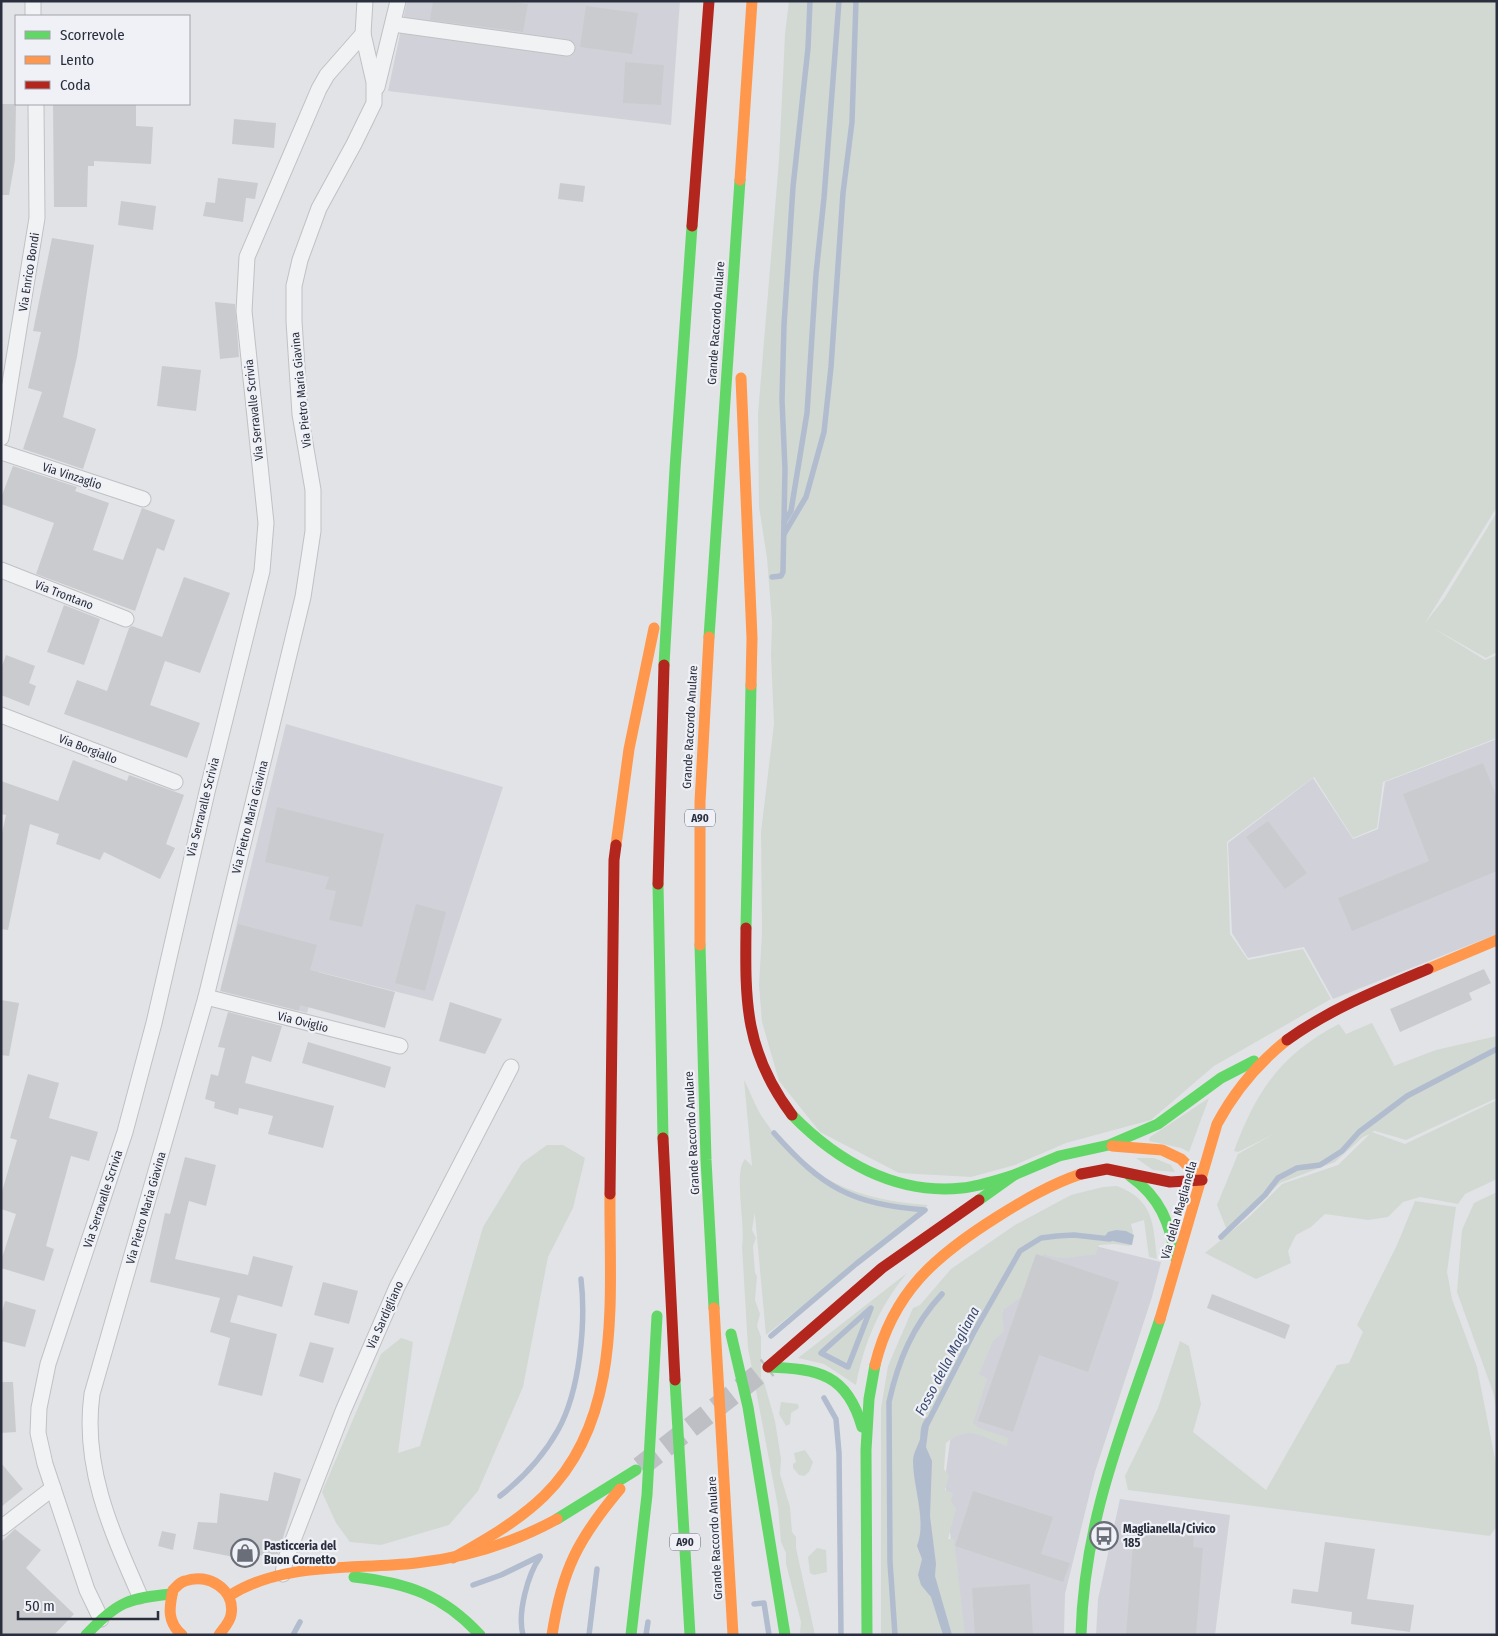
<svg xmlns="http://www.w3.org/2000/svg" width="1498" height="1636" viewBox="0 0 1498 1636" font-family="'Fira Sans Condensed',sans-serif">
	<style>
		.built { fill: #d1d2d9 }
		.green { fill: #d2d9d2 }
		.water { fill: #b2bccf }
		.lines { fill: none; stroke-linecap: round; stroke-linejoin: round }
		.stream { stroke: #b2bccf; stroke-width: 5.5 }
		.building { fill: #cacbce }
		.secondary-tunnel { stroke: #bdbfc4; stroke-width: 21; stroke-dasharray: 21 11; stroke-linecap: butt }
		.street-casing { stroke: #c0c1c4; stroke-width: 17 }
		.street { stroke: #f1f2f4; stroke-width: 15 }
		.fast { stroke: #63d668; stroke-width: 11 }
		.slow { stroke: #ff974d; stroke-width: 11 }
		.jam { stroke: #b3261e; stroke-width: 11 }
		.labels { text-anchor: middle; stroke-width: 4.5; stroke-linejoin: round; paint-order: stroke }
		.shield { fill: #f0f1f6; stroke: #656975; stroke-width: 1 }
		.shield-label { font-size: 11px; font-weight: bold; fill: #2a2f3e }
		.street-label { font-size: 12px; fill: #2a2f3e; stroke: #f0f1f6 }
		.poi-label { font-size: 12px; font-weight: bold; fill: #2a2f3e; stroke: #f0f1f6; text-anchor: start }
		.water-label { font-size: 14px; font-style: italic; fill: #38496e; stroke: #f0f1f6 }
	</style>
	<rect width="100%" height="100%" fill="#e2e3e6"/>
	<g class="built">
		<path d="M407 1H680L671 125 388 91Z"/>
		<path d="M286 724 503 787 433 1001 319 972 307 1013 221 988Z"/>
		<path d="M1497 739V934L1333 999 1304 947 1248 958 1232 933 1228 843 1313 778 1353 839 1378 829 1385 782Z"/>
		<path d="M1087 1244 1161 1262 1152 1297 1095 1472 1065 1594 1064 1635H960L945 1479 951 1434 1024 1260 1041 1247Z"/>
		<path d="M1120 1499 1230 1515 1215 1635H1096L1098 1599Z"/>
	</g>
	<g class="green">
		<path d="M789 1H1497V507L1425 623 1444 599 1497 512V652L1486 658 1433 628 1485 660 1497 655V738L1383 782 1377 828 1353 838 1314 777 1227 842 1230 934 1248 960 1303 949 1331 999 1214 1066 1151 1120 1066 1143 1015 1165 971 1177 899 1173 820 1132 779 1081 762 1022 759 985 762 934 761 832 774 724 771 656 772 622 767 558 759 507 758 414 779 160 785 34Z"/>
		<path d="M1372 1023 1394 1065 1391 1067 1436 1050 1497 1036V1098L1406 1140 1375 1131 1372 1132 1405 1144 1497 1100V1179L1465 1194 1458 1204 1420 1197 1403 1202 1388 1217 1368 1220 1325 1214 1311 1227 1296 1235 1288 1251 1291 1263 1256 1279 1205 1253 1250 1216 1282 1184 1338 1165 1370 1134 1363 1137 1335 1162 1280 1183 1228 1233 1217 1205 1238 1154 1274 1134 1238 1152 1234 1151C1256 1091 1281 1054 1339 1024L1346 1034Z"/>
		<path d="M744 1080C751 1093 756 1109 765 1121 803 1179 861 1201 928 1205L766 1335 752 1183 755 1211 752 1230 756 1238 753 1246 755 1273 757 1276 755 1300 760 1314 757 1326 761 1337V1378L764 1382 775 1421 781 1459 780 1474 790 1507 792 1532 796 1537V1548L815 1635 800 1633 801 1622 786 1564V1553L781 1542 778 1507 748 1348 742 1246C746 1225 733 1173 745 1159L752 1166Z"/>
		<path d="M1209 1098 1189 1152 1181 1148 1149 1141 1150 1137Z"/>
		<path d="M547 1145H563L585 1158 573 1208 548 1257 523 1387 478 1491 449 1525 381 1545 350 1542 336 1523 322 1492 381 1354 401 1338 413 1342 398 1453 420 1446 483 1227 522 1163Z"/>
		<path d="M1136 1158H1154L1171 1165 1175 1172 1153 1170Z"/>
		<path d="M1117 1186C1154 1200 1153 1223 1157 1259L1149 1257 1144 1220 1131 1224 1133 1232 1130 1246 1114 1244 1099 1245 1095 1255C1076 1255 1062 1262 1044 1254L1040 1258 1029 1291 1002 1311 1004 1331 993 1341 979 1374 987 1379 973 1423 979 1428 1008 1438 1007 1446C981 1437 970 1424 946 1443L944 1469 949 1476 945 1490 953 1493 951 1501 956 1509 948 1539H954L965 1635H881V1408L888 1366 913 1308 920 1305 951 1269 1015 1225 1071 1195 1103 1187Z"/>
		<path d="M1497 1192V1412L1493 1392 1457 1292 1462 1230 1474 1203Z"/>
		<path d="M1415 1201 1456 1207 1447 1272 1452 1299 1477 1367 1497 1469V1526L1490 1536 1128 1490 1125 1476 1158 1408 1180 1341 1189 1346 1201 1404 1193 1432 1266 1490 1337 1365 1349 1363 1363 1332 1357 1325 1397 1245Z"/>
		<path d="M907 1273C879 1307 864 1343 856 1385L824 1364 798 1358Z"/>
		<path d="M781 1402 798 1404 799 1408 791 1413 790 1424 786 1426 779 1414Z"/>
		<path d="M805 1450 813 1462 809 1472 804 1476 799 1475 793 1468V1464L796 1462 794 1453Z"/>
		<path d="M817 1548 826 1550 827 1572 814 1575 810 1573 808 1557Z"/>
	</g>
	<g class="water">
		<path d="M1116 1230 1126 1231 1134 1235 1132 1245 1103 1239 1108 1232Z"/>
		<path d="M927 1417 930 1418 926 1447 932 1461 930 1516 936 1564 935 1576 952 1635H943L931 1597 921 1585 918 1575 922 1559 917 1546C927 1520 913 1488 913 1461 913 1453 918 1446 920 1439 921 1430 920 1424 927 1417Z"/>
	</g>
	<g class="lines">
		<g class="stream">
			<path d="M784 522 791 511 807 413 816 274 824 198 839 1"/>
			<path d="M784 534 806 497 824 432 831 367 843 193 852 122 856 1"/>
			<path d="M772 577 781 576 783 572 785 469 782 400 784 325 793 187 808 48 810 1"/>
			<path d="M1221 1237 1265 1195 1278 1178 1297 1168 1320 1165 1342 1151 1359 1132 1407 1096 1497 1049"/>
			<path d="M771 1336 856 1264 925 1210C851 1204 823 1188 774 1133"/>
			<path d="M821 1353 848 1367 871 1308 822 1352"/>
			<path d="M824 1398 836 1419 839 1453 841 1635"/>
			<path d="M927 1424 974 1332 1020 1251 1041 1238 1057 1236 1074 1235 1110 1239"/>
			<path d="M500 1496C523 1478 544 1455 558 1430 580 1391 586 1322 581 1279"/>
			<path d="M473 1585 501 1575 540 1556"/>
			<path d="M754 1604 764 1603 769 1635"/>
			<path d="M293 1635 300 1622"/>
			<path d="M523 1635C517 1613 528 1574 540 1557"/>
			<path d="M589 1635 597 1569"/>
			<path d="M646 1635 648 1622"/>
			<path d="M895 1635 890 1562 889 1402C898 1361 913 1325 942 1294"/>
		</g>
	</g>
	<g class="building">
		<path d="M433 1H506L528 4 523 32 430 20Z"/>
		<path d="M586 6 638 13 632 54 580 47Z"/>
		<path d="M625 62 664 65 661 105 623 103Z"/>
		<path d="M1 104H16L15 160 9 195H1Z"/>
		<path d="M53 104H136V126L153 127 151 164 94 161V166H88L87 207H54Z"/>
		<path d="M234 119 276 123 274 148 232 144Z"/>
		<path d="M218 178 258 183 255 199 246 198 243 222 203 216 206 202 215 203Z"/>
		<path d="M560 183 585 186 583 202 558 199Z"/>
		<path d="M121 201 156 206 153 230 118 225Z"/>
		<path d="M52 238 94 245 77 357 63 417 96 429 83 469 23 449 42 392 28 388 41 332 33 331Z"/>
		<path d="M215 302 235 304 239 357 220 359Z"/>
		<path d="M162 366 201 370 196 411 157 406Z"/>
		<path d="M13 466 77 487 75 491 109 503 93 550 123 560 142 508 175 520 164 551 157 548 135 611 36 574 54 523 1 504V498Z"/>
		<path d="M184 577 230 593 200 673 165 661 150 705 200 723 187 758 64 714 77 680 107 691 129 628 132 626 162 637Z"/>
		<path d="M64 605 100 619 84 665 47 652Z"/>
		<path d="M6 655 35 666 29 683 36 686 29 706 1 695V669Z"/>
		<path d="M73 760 127 781 129 775 184 795 166 844 175 848 160 879 104 852 100 860 56 844 59 834 30 824 8 930 1 929V838L6 815 1 814V781L58 801Z"/>
		<path d="M1483 763 1497 798V871L1352 931 1338 898 1429 861 1403 794Z"/>
		<path d="M277 807 384 834 362 927 329 920 336 891 325 889 329 877 265 862Z"/>
		<path d="M1268 821 1307 873 1285 889 1246 837Z"/>
		<path d="M416 904 446 912 425 991 395 983Z"/>
		<path d="M238 924 317 945 310 970 395 992 385 1028 300 1005 299 1011 220 991Z"/>
		<path d="M1484 969 1491 983 1469 993 1472 1000 1400 1032 1390 1009Z"/>
		<path d="M1 1000 19 1003 9 1056 1 1055Z"/>
		<path d="M450 1002 502 1019 485 1054 439 1041Z"/>
		<path d="M228 1012 282 1026 271 1062 252 1056 245 1083 334 1106 323 1148 268 1134 273 1116 239 1108 238 1115 214 1108 215 1102 205 1099 211 1074 218 1076 225 1048 218 1047Z"/>
		<path d="M308 1042 391 1067 385 1088 302 1063Z"/>
		<path d="M28 1074 59 1083 49 1118 98 1132 89 1161 71 1156 46 1246 54 1249 44 1281 1 1268V1261L16 1214 1 1209V1195L17 1140 10 1138Z"/>
		<path d="M185 1157 216 1165 206 1206 189 1201 175 1259 248 1275 253 1256 293 1266 282 1307 238 1295 230 1322 277 1334 262 1396 218 1385 230 1338 210 1332 220 1298 150 1282 165 1213 170 1214Z"/>
		<path d="M1036 1254 1119 1282 1088 1372 1039 1355 1013 1432 978 1421Z"/>
		<path d="M323 1282 358 1291 349 1324 314 1315Z"/>
		<path d="M1212 1294 1290 1325 1285 1339 1207 1308Z"/>
		<path d="M5 1301 36 1310 25 1347 1 1341V1315Z"/>
		<path d="M310 1342 334 1348 323 1383 299 1376Z"/>
		<path d="M1 1382H13L16 1432 1 1433Z"/>
		<path d="M1 1463 23 1489 1 1507Z"/>
		<path d="M274 1472 301 1479 278 1554 234 1557 193 1549 198 1522 217 1523 220 1493 268 1501Z"/>
		<path d="M973 1491 1053 1517 1041 1554 1070 1563 1063 1582 955 1546Z"/>
		<path d="M15 1529 41 1550 26 1568 74 1614 54 1635H1V1542Z"/>
		<path d="M162 1531 176 1534 173 1550 158 1546Z"/>
		<path d="M1134 1531 1194 1536 1193 1547 1203 1548 1196 1635H1126Z"/>
		<path d="M1325 1542 1375 1549 1367 1599 1414 1605 1410 1632 1351 1624 1352 1612 1291 1603 1293 1589 1318 1592Z"/>
		<path d="M1030 1584 1033 1635H975L972 1588Z"/>
	</g>
	<g class="lines">
		<path class="secondary-tunnel" d="M640 1467 768 1367"/>
		<defs>
			<g id="street">
				<path d="M33 1V16"/>
				<path d="M393 24 567 48"/>
				<path d="M377 87 398 1"/>
				<path d="M1 438 37 218 36 104"/>
				<path d="M1 452 143 499"/>
				<path d="M1 570 126 619"/>
				<path d="M1 715 175 782"/>
				<path d="M206 997 400 1046"/>
				<path d="M1 1528 53 1488"/>
				<path d="M283 1574 285 1561 343 1411 397 1287 511 1067"/>
				<path d="M140 1596C111 1530 82 1467 92 1394L206 997 303 597 313 531V490L300 414 294 321V286L300 260 319 208 354 144 374 103V82L363 34"/>
				<path d="M101 1619 87 1590 45 1464 38 1433 39 1408 48 1364 125 1132 154 1023 207 792 262 571 266 523 244 311 247 257 319 89 327 75 363 34 365 1"/>
			</g>
		</defs>
		<use href="#street" class="street-casing"/>
		<use href="#street" class="street"/>
		<g class="fast">
			<path d="M709 637 740 180"/>
			<path d="M664 665 675 469 692 226"/>
			<path d="M658 884 663 1138"/>
			<path d="M746 928 751 685"/>
			<path d="M700 945 706 1160 714 1308"/>
			<path d="M792 1115C837 1161 895 1195 962 1188 980 1186 997 1180 1014 1175"/>
			<path d="M1130 1176C1160 1197 1170 1223 1176 1259"/>
			<path d="M979 1200 1014 1175 1059 1156 1109 1145 1158 1124 1221 1078 1254 1061"/>
			<path d="M731 1334 748 1407 785 1635"/>
			<path d="M768 1367C819 1369 847 1374 862 1427"/>
			<path d="M675 1380 690 1635"/>
			<path d="M557 1519 636 1470"/>
			<path d="M354 1577C408 1583 443 1595 480 1635"/>
			<path d="M86 1635C117 1602 128 1598 172 1594"/>
			<path d="M631 1635 647 1495 657 1316"/>
			<path d="M867 1635 866 1450 869 1399 875 1365"/>
			<path d="M1081 1635C1084 1518 1124 1427 1160 1319"/>
		</g>
		<g class="slow">
			<path d="M740 180 752 1"/>
			<path d="M741 378 752 638 751 685"/>
			<path d="M616 845 629 749 654 628"/>
			<path d="M700 945V802L709 637"/>
			<path d="M1428 969 1497 940"/>
			<path d="M1112 1146 1162 1150 1181 1159 1202 1180"/>
			<path d="M714 1308 733 1635"/>
			<path d="M1160 1319 1217 1124C1235 1090 1257 1064 1287 1040"/>
			<path d="M875 1365C893 1292 935 1256 997 1217 1024 1200 1051 1184 1081 1174"/>
			<path d="M453 1558C485 1540 517 1522 544 1496 624 1418 609 1296 610 1194"/>
			<path d="M229 1596C283 1561 354 1570 416 1563 466 1558 513 1543 557 1519"/>
			<path d="M182 1635C167 1622 169 1608 173 1590 176 1587 180 1582 185 1581 208 1572 236 1590 231 1615 230 1622 223 1629 219 1635"/>
			<path d="M552 1635C562 1570 578 1539 620 1489"/>
		</g>
		<g class="jam">
			<path d="M692 226 709 1"/>
			<path d="M658 884 664 665"/>
			<path d="M746 928C745 1003 745 1052 792 1115"/>
			<path d="M1287 1040C1330 1009 1380 989 1428 969"/>
			<path d="M663 1138 675 1380"/>
			<path d="M1081 1174 1107 1169 1170 1182 1202 1180"/>
			<path d="M610 1194 614 860 616 845"/>
			<path d="M768 1367 882 1268 979 1200"/>
		</g>
	</g>
	<defs>
		<symbol id="bus-ring" viewBox="-11 -11 22 22"><circle r="9.5" fill="#f0f1f6" stroke="#6a6e79" stroke-width="1.5"/><path d="M-5-6H5V4H4V6H2V4H-2V6H-4V4H-5ZM-3.5-4V0h7V-4ZM-3.5 1.2v1.5H-2V1.2ZM2 1.2v1.5H3.5V1.2Z" fill="#6a6e79"/></symbol>
		<symbol id="shop-ring" viewBox="-11 -11 22 22"><circle r="9.5" fill="#f0f1f6" stroke="#6a6e79" stroke-width="1.5"/><path d="M-5-2.5h2.3a2.7 3.5 0 0 1 5.4 0H5L5.5 6h-11ZM-1.5-2.5h3a1.5 2.3 0 0 0-3 0Z" fill="#6a6e79"/></symbol>
	</defs>
	<g fill-rule="evenodd">
		<use href="#bus-ring" x="1088" y="1520" width="32" height="32"/>
		<use href="#shop-ring" x="229" y="1537" width="32" height="32"/>
	</g>
	<g class="labels">
		<g class="shield">
			<rect x="685" y="809.5" width="30" height="17" rx="4"/>
			<rect x="670" y="1533.5" width="30" height="17" rx="4"/>
		</g>
		<g class="shield-label">
			<text x="700" y="822">A90</text>
			<text x="685" y="1546">A90</text>
		</g>
		<g class="street-label">
			<text transform="translate(29 272) rotate(-81)" y="4">Via Enrico Bondi</text>
			<text transform="translate(716 323) rotate(-86)" y="4">Grande Raccordo Anulare</text>
			<text transform="translate(301 390) rotate(-96)" y="4">Via Pietro Maria Giavina</text>
			<text transform="translate(254 410) rotate(-96)" y="4">Via Serravalle Scrivia</text>
			<text transform="translate(72 476) rotate(18)" y="4">Via Vinzaglio</text>
			<text transform="translate(64 595) rotate(21)" y="4">Via Trontano</text>
			<text transform="translate(690 727) rotate(-87)" y="4">Grande Raccordo Anulare</text>
			<text transform="translate(88 749) rotate(21)" y="4">Via Borgiallo</text>
			<text transform="translate(203 807) rotate(-76)" y="4">Via Serravalle Scrivia</text>
			<text transform="translate(250 817) rotate(-76)" y="4">Via Pietro Maria Giavina</text>
			<text transform="translate(303 1022) rotate(14)" y="4">Via Oviglio</text>
			<text transform="translate(692 1133) rotate(-93)" y="4">Grande Raccordo Anulare</text>
			<text transform="translate(103 1199) rotate(-72)" y="4">Via Serravalle Scrivia</text>
			<text transform="translate(146 1208) rotate(-74)" y="4">Via Pietro Maria Giavina</text>
			<text transform="translate(1179 1210) rotate(-74)" y="4">Via della Maglianella</text>
			<text transform="translate(385 1315) rotate(-66)" y="4">Via Sardigliano</text>
			<text transform="translate(715 1538) rotate(-93)" y="4">Grande Raccordo Anulare</text>
		</g>
		<g class="poi-label">
			<text x="1123" y="1533">Maglianella/Civico<tspan x="1123" dy="14">185</tspan></text>
			<text x="264" y="1550">Pasticceria del<tspan x="264" dy="14">Buon Cornetto</tspan></text>
		</g>
		<g class="water-label">
			<text transform="translate(947 1361) rotate(-62)" y="5">Fosso della Magliana</text>
		</g>
	</g>
	<rect width="1498" height="1636" fill="none" stroke="#2a2f3e" stroke-width="5"/>
	<rect x="15" y="15" width="175" height="90" fill="#f0f1f6" stroke="#a1a3ac"/>
	<rect x="25" y="31" width="25" height="8" fill="#63d668" stroke="#a1a3ac"/>
	<text x="60" y="40" font-size="15" fill="#2a2f3e">Scorrevole</text>
	<rect x="25" y="56" width="25" height="8" fill="#ff974d" stroke="#a1a3ac"/>
	<text x="60" y="65" font-size="15" fill="#2a2f3e">Lento</text>
	<rect x="25" y="81" width="25" height="8" fill="#b3261e" stroke="#a1a3ac"/>
	<text x="60" y="90" font-size="15" fill="#2a2f3e">Coda</text>
	<path d="M18 1611v8h140v-8" fill="none" stroke="#2a2f3e" stroke-width="2.5"/>
	<text x="25" y="1611" font-size="15" fill="#2a2f3e" stroke="#f0f1f6" stroke-width="4" paint-order="stroke">50 m</text>
</svg>
